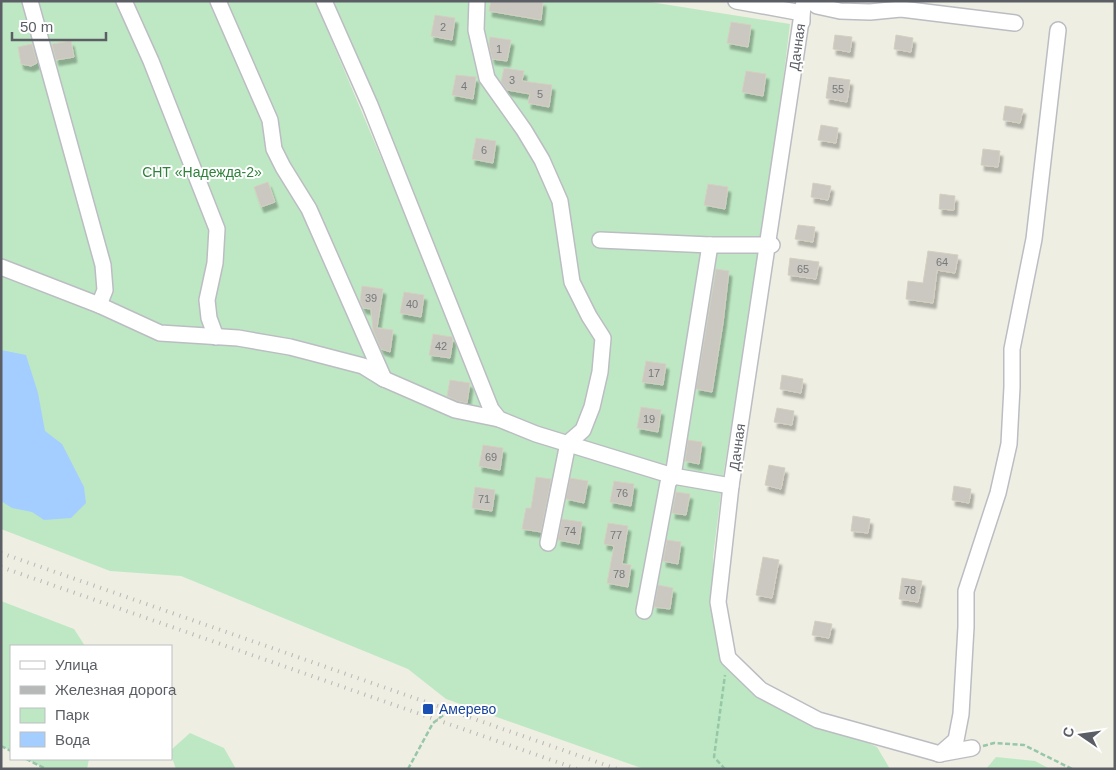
<svg xmlns="http://www.w3.org/2000/svg" width="1116" height="770" viewBox="0 0 1116 770" font-family="Helvetica,sans-serif">
	<style>
		.green { fill: #bee8c3 }
		.water { fill: #a4ceff }
		.building { fill: #cac8c0; stroke: #d4d0c1; filter: url(#shadow) }
		.lines { fill: none; stroke-linecap: round; stroke-linejoin: round }
		.minor-casing { stroke: #bbbdc3; stroke-width: 18 }
		.path { stroke: #96c7a9; stroke-width: 2.5; stroke-dasharray: 5 2.5; stroke-linecap: butt }
		.minor { stroke: #fff; stroke-width: 15 }
		.rail { stroke: #b7b8b8; stroke-width: 4; stroke-dasharray: 1 6; stroke-linecap: butt }
		.transit-dot { fill: #1a4fb4; stroke: #fff; stroke-width: 2 }
		.labels { text-anchor: middle; stroke-width: 4; stroke-linejoin: round; paint-order: stroke }
		.number-label { font-size: 11px; fill: #77797c }
		.street-label { font-size: 14px; fill: #5b5f65; stroke: #fff }
		.park-label { font-size: 14px; fill: #2f823b; stroke: #fff }
		.transit-label { font-size: 14px; fill: #164399; stroke: #fff; text-anchor: start }
	</style>
	<defs>
		<filter id="shadow"><feDropShadow dx="3" dy="5.5" stdDeviation="1" flood-color="#0004"/></filter>
	</defs>
	<rect width="100%" height="100%" fill="#efeee3"/>
	<g class="green">
		<path d="M1 1H315L487 409 500 410 461 334 330 1H644L790 24 772 172 723 477 713 557 715 616 737 667 835 728 877 747 890 769H644L446 699 408 669 181 576 110 571 1 529Z"/>
		<path d="M1 601 74 629 85 646H11V751L1 746Z"/>
		<path d="M190 733 224 748 236 769H176L171 755V750Z"/>
		<path d="M996 757 1035 761 1050 769H986Z"/>
		<path d="M26 759H89L87 769H46Z"/>
	</g>
	<path class="water" d="M1 350 26 355 38 393 45 431 62 444 84 487 86 503 71 518 44 520 32 512 12 508 1 501Z"/>
	<g class="building">
		<path d="M491 1H543L541 20 489 11Z"/>
		<path d="M435 15 455 18 452 40 431 36Z"/>
		<path d="M731 22 751 25 748 47 727 43Z"/>
		<path d="M835 35 852 37 850 52 833 49Z"/>
		<path d="M896 35 913 38 911 52 894 49Z"/>
		<path d="M490 37 511 40 507 61 492 59 489 44Z"/>
		<path d="M71 41 74 57 56 60 52 44Z"/>
		<path d="M32 44 37 63 31 66 21 64 18 47Z"/>
		<path d="M504 68 524 71 522 81 552 85 549 107 528 103 530 94 507 90 501 82Z"/>
		<path d="M746 71 766 74 763 96 742 92Z"/>
		<path d="M456 75 476 77 473 99 452 95Z"/>
		<path d="M829 77 850 80 847 102 826 98Z"/>
		<path d="M1005 106 1023 109 1020 123 1003 120Z"/>
		<path d="M821 125 838 128 836 143 818 140Z"/>
		<path d="M476 138 496 141 493 163 472 159Z"/>
		<path d="M983 149 1000 151 998 167 981 165Z"/>
		<path d="M268 182 275 202 261 207 254 187Z"/>
		<path d="M813 183 831 186 828 200 811 197Z"/>
		<path d="M708 184 728 187 725 209 704 205Z"/>
		<path d="M940 194 955 196 954 210 939 209Z"/>
		<path d="M798 225 815 227 813 242 795 239Z"/>
		<path d="M928 251 958 255 955 273 937 270 933 303 906 299 908 281 923 283Z"/>
		<path d="M790 258 819 262 816 279 788 275Z"/>
		<path d="M716 269 729 271 723 323 712 392 696 389Z"/>
		<path d="M362 286 383 289 377 328 393 330 390 352 381 349 373 330 371 309 363 308 360 301Z"/>
		<path d="M404 292 424 295 421 317 400 313Z"/>
		<path d="M433 334 452 337 453 339 450 358 429 355Z"/>
		<path d="M646 361 666 364 663 385 642 382Z"/>
		<path d="M782 375 803 379 801 393 780 389Z"/>
		<path d="M450 380 470 383 467 403 458 401 447 396Z"/>
		<path d="M641 407 661 410 658 432 637 428Z"/>
		<path d="M777 408 794 411 792 425 774 422Z"/>
		<path d="M688 440 702 442 699 464 685 461Z"/>
		<path d="M483 445 503 448 500 470 479 466Z"/>
		<path d="M769 465 785 468 781 489 765 485Z"/>
		<path d="M536 477 551 479 541 532 522 529 526 508H531Z"/>
		<path d="M570 478 588 481 584 503 566 499Z"/>
		<path d="M614 481 634 484 631 506 610 502Z"/>
		<path d="M954 486 971 489 969 503 952 500Z"/>
		<path d="M475 487 495 490 492 511 472 508Z"/>
		<path d="M676 492 690 494 686 515 672 513Z"/>
		<path d="M853 516 870 519 868 533 851 531Z"/>
		<path d="M562 519 582 522 579 544 558 540Z"/>
		<path d="M608 523 628 526 622 564 631 565 628 587 607 583 614 546 604 544Z"/>
		<path d="M667 540 681 542 678 564 663 561Z"/>
		<path d="M763 557 779 560 772 598 756 595Z"/>
		<path d="M902 578 922 581 918 602 899 599Z"/>
		<path d="M658 585 673 588 670 609 654 607Z"/>
		<path d="M815 621 832 624 829 638 812 635Z"/>
	</g>
	<g class="lines">
		<defs>
			<g id="minor">
				<path d="M30 1 103 265 105 290 99 305"/>
				<path d="M124 1 151 61 217 229 215 263 207 300 209 318 216 337"/>
				<path d="M218 1 270 120 274 149 283 167 309 209 384 379"/>
				<path d="M324 1 370 105 491 409 499 419 536 434 673 476 731 486"/>
				<path d="M477 1 476 30 487 78 524 130 542 160 560 201 572 282 589 316 603 338 600 372 592 407 583 430 568 443 548 543"/>
				<path d="M736 1 802 13V22"/>
				<path d="M804 1 731 486 718 602 728 658 761 690 818 720 940 754 956 740 961 714 966 627V591L998 493 1009 444 1012 387V349L1034 239 1058 30"/>
				<path d="M810 1 817 6 840 11 870 12 901 9 1015 23"/>
				<path d="M600 240 710 245H772"/>
				<path d="M1 267 99 305 160 333 238 338 290 347 363 366 384 379 455 410 499 419"/>
				<path d="M644 611 668 483 673 476 710 245"/>
				<path d="M939 754 972 748"/>
			</g>
		</defs>
		<use href="#minor" class="minor-casing"/>
		<g class="path">
			<path d="M1 746 11 751"/>
			<path d="M983 746 994 743 1024 745 1072 769"/>
			<path d="M26 759 46 769"/>
			<path d="M408 769 433 723 450 710 453 707"/>
			<path d="M725 769 714 757 725 675"/>
		</g>
		<use href="#minor" class="minor"/>
		<g class="rail">
			<path d="M1 553 617 769"/>
			<path d="M1 567 577 769"/>
		</g>
	</g>
	<rect class="transit-dot" x="422" y="703" width="12" height="12" rx="2.5"/>
	<g class="labels">
		<g class="number-label">
			<text x="443" y="31">2</text>
			<text x="499" y="53">1</text>
			<text x="512" y="84">3</text>
			<text x="464" y="90">4</text>
			<text x="838" y="93">55</text>
			<text x="540" y="98">5</text>
			<text x="484" y="154">6</text>
			<text x="942" y="266">64</text>
			<text x="803" y="273">65</text>
			<text x="371" y="302">39</text>
			<text x="412" y="308">40</text>
			<text x="441" y="350">42</text>
			<text x="654" y="377">17</text>
			<text x="649" y="423">19</text>
			<text x="491" y="461">69</text>
			<text x="622" y="497">76</text>
			<text x="484" y="503">71</text>
			<text x="570" y="535">74</text>
			<text x="616" y="539">77</text>
			<text x="619" y="578">78</text>
			<text x="910" y="594">78</text>
		</g>
		<g class="street-label">
			<text transform="translate(797 47) rotate(-82)" y="5">Дачная</text>
			<text transform="translate(737 447) rotate(-82)" y="5">Дачная</text>
		</g>
		<g class="park-label">
			<text x="202" y="177">СНТ «Надежда-2»</text>
		</g>
		<g class="transit-label">
			<text x="439" y="714">Амерево</text>
		</g>
	</g>
	<rect width="1116" height="770" fill="none" stroke="#5b5f65" stroke-width="5"/>
	<rect x="10" y="645" width="162" height="115" fill="#ffffff" stroke="#bdbfc1"/>
	<rect x="20" y="661" width="25" height="8" fill="#ffffff" stroke="#bdbfc1"/>
	<text x="55" y="670" font-size="15" fill="#5b5f65">Улица</text>
	<rect x="20" y="686" width="25" height="8" fill="#b7b8b8" stroke="#bdbfc1"/>
	<text x="55" y="695" font-size="15" fill="#5b5f65">Железная дорога</text>
	<rect x="20" y="708" width="25" height="15" fill="#bee8c3" stroke="#bdbfc1"/>
	<text x="55" y="720" font-size="15" fill="#5b5f65">Парк</text>
	<rect x="20" y="732" width="25" height="15" fill="#a4ceff" stroke="#bdbfc1"/>
	<text x="55" y="745" font-size="15" fill="#5b5f65">Вода</text>
	<g transform="translate(1081 735) rotate(283)" stroke="#ffffff" stroke-width="4" paint-order="stroke">
	<path d="M0-4L9 19L0 12L-9 19Z" fill="#5b5f65"/>
	<text y="-8" font-size="14" font-weight="bold" text-anchor="middle" fill="#5b5f65">С</text>
	</g>
	<path d="M12 32v8h94v-8" fill="none" stroke="#5b5f65" stroke-width="2.5"/>
	<text x="20" y="32" font-size="15" fill="#5b5f65" stroke="#ffffff" stroke-width="4" paint-order="stroke">50 m</text>
</svg>
